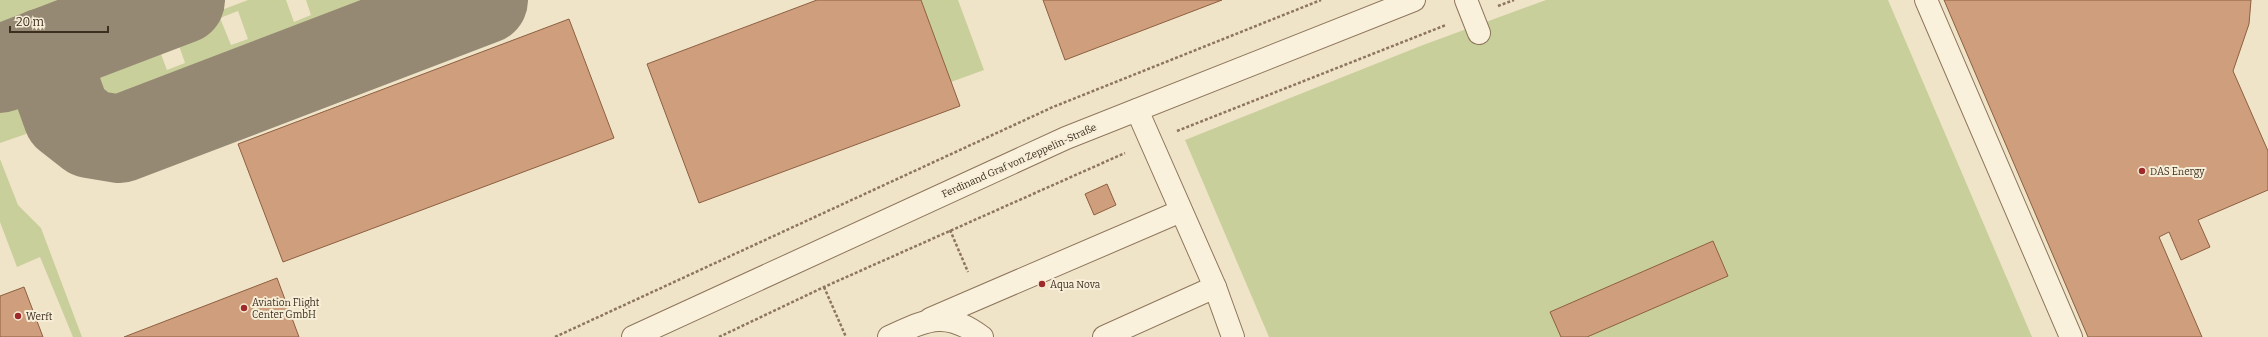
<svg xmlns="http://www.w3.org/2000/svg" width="2268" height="337" viewBox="0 0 2268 337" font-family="Bitter,serif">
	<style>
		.green { fill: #c9cf9b; fill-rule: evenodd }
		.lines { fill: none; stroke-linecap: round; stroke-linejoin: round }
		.taxiway { stroke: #968974; stroke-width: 88 }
		.building { fill: #cf9f7d; stroke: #8d5f41 }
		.minor-casing { stroke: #8d765c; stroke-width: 24 }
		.path { stroke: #8d765c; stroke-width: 2.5; stroke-dasharray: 3 2; stroke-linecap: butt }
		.minor { stroke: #faf1dc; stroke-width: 22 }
		.poi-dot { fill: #9e2a2b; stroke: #f7eed8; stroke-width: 1.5 }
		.labels { text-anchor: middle; stroke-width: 4; stroke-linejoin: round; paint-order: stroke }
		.street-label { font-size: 10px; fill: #3d2e20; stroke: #f7eed8 }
		.poi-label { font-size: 10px; fill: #3d2e20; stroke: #f7eed8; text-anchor: start }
	</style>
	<rect width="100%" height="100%" fill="#f0e4c8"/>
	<g class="green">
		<path d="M0 0H110L0 42Z"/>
		<path d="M248 0H286L294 22 311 15 306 0H384L111 102C85 96 76 82 92 59ZM238 11 248 39 231 45 220 18ZM175 34 185 63 167 70 156 41Z"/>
		<path d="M921 0H958L984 70 951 82Z"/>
		<path d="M1546 0H1888L2032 337H1269L1185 140 1423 45Z"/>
		<path d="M6 91 28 95 34 102 38 116 26 134 0 143V94Z"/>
		<path d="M0 159 18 205 41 228 82 337H73L40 257 17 267 0 222Z"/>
	</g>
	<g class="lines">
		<g class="taxiway">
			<path d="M44 52 67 116 90 134 120 139 484 0"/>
			<path d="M0 69 181 0"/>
		</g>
	</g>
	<g class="building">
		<path d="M817 0H921L960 106 699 203 647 64Z"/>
		<path d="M1043 0H1222L1065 60Z"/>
		<path d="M1944 0H2251L2249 24 2233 71 2268 151V190L2198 220 2210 247 2181 260 2169 232 2159 237 2202 337H2088Z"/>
		<path d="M569 19 614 138 283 262 238 144Z"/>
		<path d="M1107 184 1116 205 1094 215 1085 194Z"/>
		<path d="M1713 241 1728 276 1587 337H1561L1550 312Z"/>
		<path d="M277 278 299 337H124Z"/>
		<path d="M24 287 43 337H0V296Z"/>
	</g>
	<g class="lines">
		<defs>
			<g id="minor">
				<path d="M1466 0 1479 33"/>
				<path d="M1926 0 2071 337"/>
				<path d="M1137 110 1215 287 1233 337"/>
				<path d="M930 319 1181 211"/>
				<path d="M633 337 1066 138 1414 0"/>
				<path d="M889 337C927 320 945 309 982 337"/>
				<path d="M1104 337 1215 287"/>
			</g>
		</defs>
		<use href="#minor" class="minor-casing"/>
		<g class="path">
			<path d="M1498 6 1514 0"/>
			<path d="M1177 131 1446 25"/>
			<path d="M950 230 968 272"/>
			<path d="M824 287 846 337"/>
			<path d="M555 337 1053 107 1321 0"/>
			<path d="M719 337 824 287 1125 153"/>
		</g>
		<use href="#minor" class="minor"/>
	</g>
	<g class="poi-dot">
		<circle cx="2142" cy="171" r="4"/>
		<circle cx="1042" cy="284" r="4"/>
		<circle cx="244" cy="308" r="4"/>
		<circle cx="18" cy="316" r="4"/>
	</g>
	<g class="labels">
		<g class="street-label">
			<text transform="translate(1019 160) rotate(-24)" y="4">Ferdinand Graf von Zeppelin-Straße</text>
		</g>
		<g class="poi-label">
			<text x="2150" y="175">DAS Energy</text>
			<text x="1050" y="288">Aqua Nova</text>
			<text x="252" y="306">Aviation Flight<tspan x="252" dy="12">Center GmbH</tspan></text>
			<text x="26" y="320">Werft</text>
		</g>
	</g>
	<path d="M10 26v6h98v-6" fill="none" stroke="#3d2e20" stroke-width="2"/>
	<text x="16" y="26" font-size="12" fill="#3d2e20" stroke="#f7eed8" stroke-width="3" paint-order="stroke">20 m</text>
</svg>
